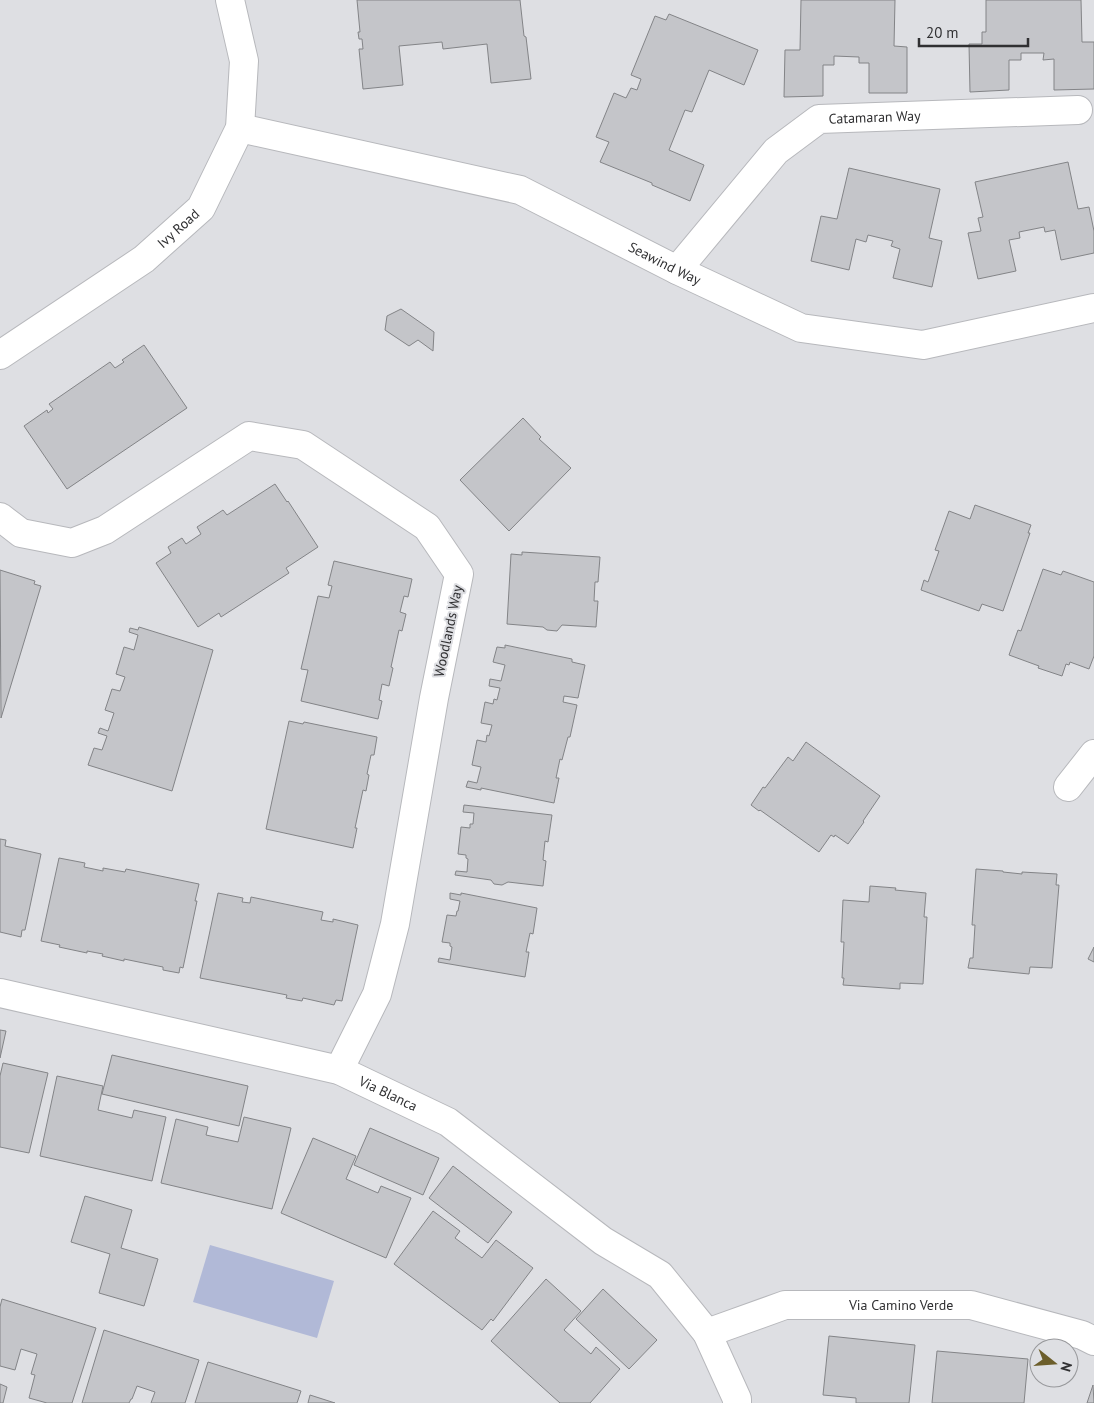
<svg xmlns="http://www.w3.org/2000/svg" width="1094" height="1403" viewBox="0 0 1094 1403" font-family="'PT Sans',sans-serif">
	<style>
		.green { fill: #b1b9d7 }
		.building { fill: #c4c5c9; stroke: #838487 }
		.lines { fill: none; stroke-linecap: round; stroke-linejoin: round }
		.minor-casing { stroke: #b7b8bc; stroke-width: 30 }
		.tertiary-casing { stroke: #b7b8bc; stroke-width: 30 }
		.minor { stroke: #fff; stroke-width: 28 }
		.tertiary { stroke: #fff; stroke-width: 28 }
		.labels { text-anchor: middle; stroke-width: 4; stroke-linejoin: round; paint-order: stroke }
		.street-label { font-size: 14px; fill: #303032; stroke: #dedfe3 }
	</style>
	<rect width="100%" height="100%" fill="#dedfe3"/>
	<path class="green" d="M210 1245 334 1281 317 1338 193 1302Z"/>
	<g class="building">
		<path d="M357 0H520L524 36 526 37 531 79 491 83 487 44 443 49 442 42 399 46 403 85 363 89 359 49H363L362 39H359L358 32H360Z"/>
		<path d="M801 0H895L894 46 907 47V93H869V63H859V57L834 56V65H823V96L784 97 785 50H800Z"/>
		<path d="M986 0H1081L1082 42H1094V89L1054 90V59L1043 60 1044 53H1021V60H1009V90L970 92 969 44H982V32H986Z"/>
		<path d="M669 14 758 50 744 85 709 70 692 112 685 110 669 150 704 165 690 201 652 185V183L600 162 609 142 596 137 614 93 626 98 631 88 637 90 641 79 631 75 655 16 666 20Z"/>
		<path d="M1068 162 1078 209 1089 207 1094 231V253L1061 260 1055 230 1045 232 1044 227 1019 232 1020 238 1009 240 1016 271 978 279 968 233 981 231 978 218 983 217 975 182Z"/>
		<path d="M849 168 940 189 929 238 942 241 932 287 893 278 900 249 891 246 893 241 868 235 866 242 856 239 849 270 811 261 821 216 837 219Z"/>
		<path d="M401 309 434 332 433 351 418 340 409 346 385 330 387 316Z"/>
		<path d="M144 345 187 408 67 489 24 426 47 410 48 413 53 409 49 404 110 362 115 368 124 362 122 360Z"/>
		<path d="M523 418 541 437 539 439 571 468 509 531 460 480Z"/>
		<path d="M275 484 287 502 288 501 318 547 286 568 289 573 221 617 219 613 198 627 156 563 171 553 168 547 182 538 186 544 201 534 197 527 223 510 227 515Z"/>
		<path d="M975 505 1031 525 1028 533H1030L1003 611 982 604 979 611 921 590 924 580 928 582 939 551 935 550 949 511 970 519Z"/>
		<path d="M522 552 600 557 598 582H595L594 601H598L596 627 562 625 557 631 547 630 543 627 507 624 511 554 522 555Z"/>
		<path d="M334 561 412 579 408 597 404 596 400 612 406 614 402 631 399 630 391 667 393 668 389 686 382 684 379 700 382 701 378 719 301 701 308 670 301 669 318 596 329 598 332 586 328 585Z"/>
		<path d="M1043 569 1061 575 1063 571 1094 582V656L1089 669 1070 662 1069 665 1066 664 1062 676 1038 668 1039 666 1009 655 1018 630 1021 631Z"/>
		<path d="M0 570 35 581 34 584 41 586 1 718Z"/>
		<path d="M139 627 213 650 172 791 88 765 94 748 102 750 107 736 98 733 100 728 108 731 114 713 105 710 112 689 120 691 125 677 116 674 124 647 134 650 138 635 129 632 130 628 138 630Z"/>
		<path d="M505 645 572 659V662L585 665 578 698 564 696 563 702 577 705 570 737H568L562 760 560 759 556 778H559L554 803 481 788V790L466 787 468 781 477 783 481 767 472 765 477 740 486 742 487 735 489 736 492 725 481 723 485 702 493 704 494 699 497 700 500 688 489 686 490 679 501 681 505 665 493 662 497 647 505 648Z"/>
		<path d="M289 721 303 724 304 722 377 737 374 755H371L367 774 369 775 366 791 363 790 355 828H357L353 848 266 829Z"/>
		<path d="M806 742 880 796 863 821 864 822 848 844 835 835 834 837 831 835 819 852 760 810 759 811 751 805 763 787 765 788 788 757 793 761Z"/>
		<path d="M464 805 552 815 548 842 545 841 543 860 546 861 543 886 508 882 502 885 494 884 491 880 455 875 456 871 467 872 468 859 466 858V855L458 854 461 827 470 828V824H473L474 813 463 812Z"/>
		<path d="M0 839 6 840 5 846 41 854 25 930H22L21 937 0 932Z"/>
		<path d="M59 858 85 863 84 867 103 871V868L125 872 126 869 199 884 195 901H197L183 968 180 967 179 973 163 970V967L124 959V961L102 956 103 954 87 951V953L59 947 60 945 41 941Z"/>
		<path d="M976 869 1003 871V872L1022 874V872L1057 874 1056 885H1059L1052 968 1030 967 1029 974 968 968 970 958H973L975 925H972Z"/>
		<path d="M870 886 896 888 895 890 926 893 924 917H927L923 984 900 983V989L843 985 844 978H842L844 942H841L843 900 869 902Z"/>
		<path d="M218 893 243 898 242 902 250 903 251 897 323 912 321 920 333 922V919L358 925 342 1001 336 1000 334 1005 303 998 302 1001 286 998 287 995 200 978Z"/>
		<path d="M450 893 461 895V893L537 908 533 934 530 933 526 952H529L525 977 438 962 439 958 450 960 452 947 450 946V943L442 942 447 915 456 916 457 911H458L460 901 450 899Z"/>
		<path d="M1094 947V962L1088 959Z"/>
		<path d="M0 1030 6 1031 0 1058Z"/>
		<path d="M112 1055 248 1086 239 1126 102 1094Z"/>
		<path d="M3 1063 48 1073 29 1153 0 1147V1076Z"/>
		<path d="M57 1076 103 1086 98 1110 132 1118 134 1110 166 1117 152 1181 40 1156Z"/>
		<path d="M244 1117 291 1128 272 1209 161 1183 176 1119 208 1127 206 1135 238 1142Z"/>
		<path d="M370 1128 439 1158 423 1195 354 1165Z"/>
		<path d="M313 1138 356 1156 346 1179 378 1193 381 1186 411 1198 386 1258 281 1213Z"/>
		<path d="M453 1166 512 1212 488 1243 429 1198Z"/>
		<path d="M85 1196 132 1210 121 1248 158 1259 144 1306 99 1293 110 1254 71 1242Z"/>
		<path d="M433 1211 460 1231 455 1238 482 1258 496 1240 533 1268 493 1321 491 1319 482 1330 394 1264Z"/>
		<path d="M546 1279 581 1311 564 1330 591 1354 596 1347 620 1369 590 1403H560L491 1341Z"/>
		<path d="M603 1289 657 1340 629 1369 576 1319Z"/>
		<path d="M2 1299 96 1328 72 1403H47L29 1398 35 1375 31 1374 37 1354 21 1349 15 1370 0 1366V1307Z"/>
		<path d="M104 1330 199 1360 185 1403H151L155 1392 137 1386 132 1399H131L129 1403H82Z"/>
		<path d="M829 1336 915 1345 909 1403H856V1398L823 1395Z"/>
		<path d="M937 1351 1028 1359 1024 1403H932Z"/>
		<path d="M208 1362 301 1391 297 1403H195Z"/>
		<path d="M0 1384 7 1387 3 1403H0Z"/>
		<path d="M1093 1385 1094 1403H1087Z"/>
		<path d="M310 1395 335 1403H308Z"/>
	</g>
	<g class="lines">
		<defs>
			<g id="minor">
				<path id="s1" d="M240 128 520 190 677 270 801 328 923 345 1094 308"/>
				<path id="s2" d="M677 270 776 151 819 119 1078 110"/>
				<path d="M0 517 21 533 72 543 105 530 249 436 303 445 427 527 459 574 434 698 395 924 377 994 339 1070"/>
				<path d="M1068 787 1094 754"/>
				<path id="s3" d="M0 993 339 1070 448 1122 603 1241 660 1275 707 1333 737 1399V1403"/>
				<path id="s4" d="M707 1333 785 1305H971L1082 1335 1094 1341"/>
			</g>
			<g id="tertiary">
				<path id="s5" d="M0 355 144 259 201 208 240 128 244 61 230 0"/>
			</g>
		</defs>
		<use href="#minor" class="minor-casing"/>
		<use href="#tertiary" class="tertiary-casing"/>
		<use href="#minor" class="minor"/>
		<use href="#tertiary" class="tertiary"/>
	</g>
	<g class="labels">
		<g class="street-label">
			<text dy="5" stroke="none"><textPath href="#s2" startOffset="264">Catamaran Way</textPath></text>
			<text dy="5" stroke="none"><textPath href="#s5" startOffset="219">Ivy Road</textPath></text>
			<text dy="5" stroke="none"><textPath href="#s1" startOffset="449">Seawind Way</textPath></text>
			<text transform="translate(448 631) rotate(-78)" y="5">Woodlands Way</text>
			<text dy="5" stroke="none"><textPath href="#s3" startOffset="402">Via Blanca</textPath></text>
			<text dy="5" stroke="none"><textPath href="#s4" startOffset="199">Via Camino Verde</textPath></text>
		</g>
	</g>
	<g transform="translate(1054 1363) rotate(107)"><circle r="24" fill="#dedfe3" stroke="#98999c"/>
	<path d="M0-4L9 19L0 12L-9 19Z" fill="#6c5e2b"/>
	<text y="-8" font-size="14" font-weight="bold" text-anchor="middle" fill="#303032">N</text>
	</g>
	<path d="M919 38v8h109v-8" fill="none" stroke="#303032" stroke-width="2.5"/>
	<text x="926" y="38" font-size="15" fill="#303032" stroke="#dedfe3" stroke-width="4" paint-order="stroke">20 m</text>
</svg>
